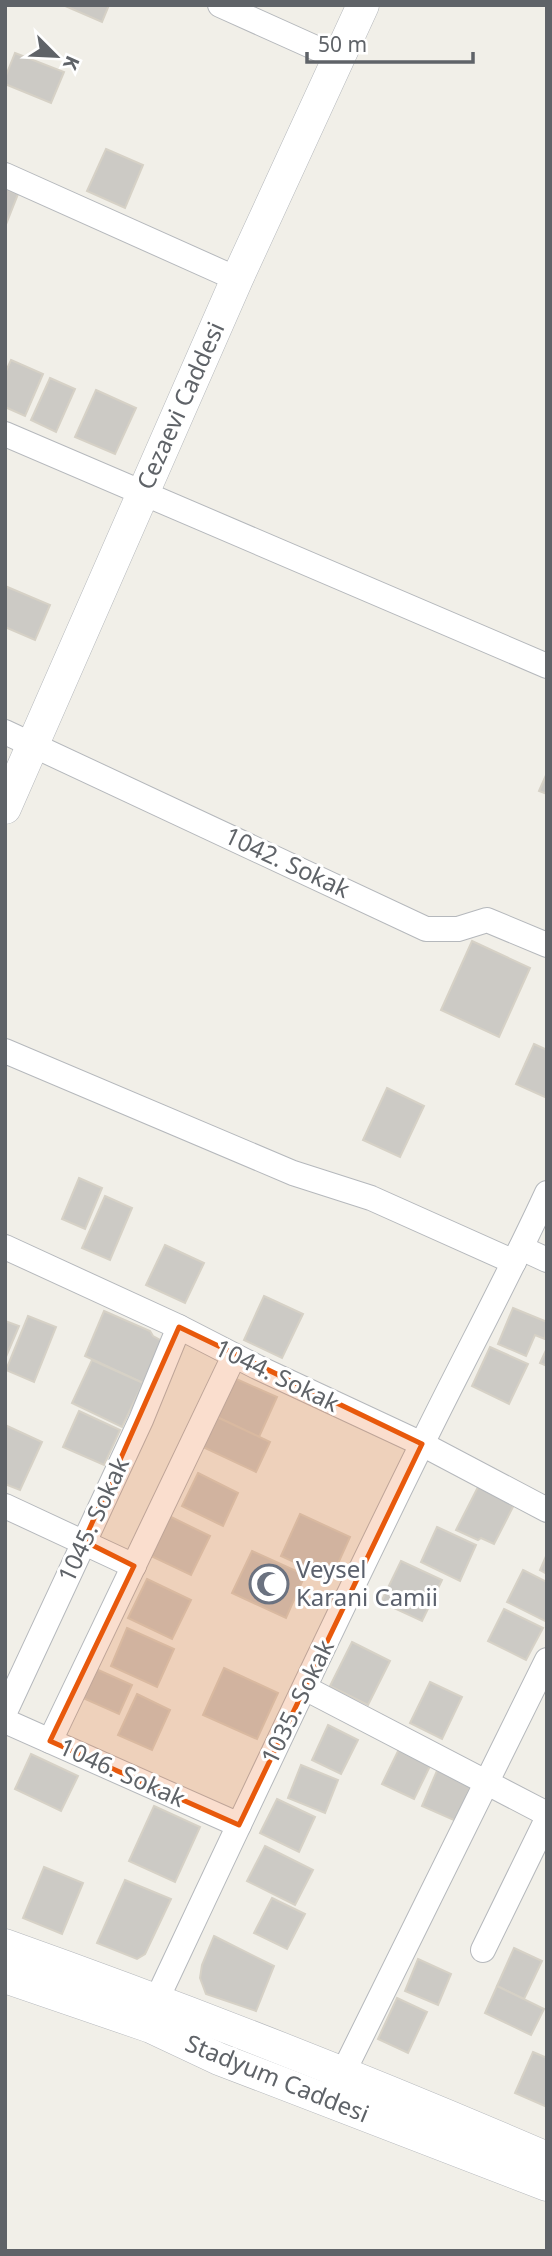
<svg xmlns="http://www.w3.org/2000/svg" width="552" height="2256" viewBox="0 0 552 2256" font-family="'Noto Sans',sans-serif">
	<style>
		.building { fill: #cccac5; stroke: #d6d1c6; stroke-width: 2 }
		.lines { fill: none; stroke-linecap: round; stroke-linejoin: round }
		.minor-casing { stroke: #b5b8bc; stroke-width: 26 }
		.tertiary-casing { stroke: #b5b8bc; stroke-width: 33 }
		.minor { stroke: #fff; stroke-width: 24 }
		.tertiary { stroke: #fff; stroke-width: 32 }
		.marked { fill: #e8590c; fill-opacity: 0.2; stroke: #e8590c; stroke-width: 5; stroke-linejoin: round }
		.labels { text-anchor: middle; stroke-width: 6; stroke-linejoin: round; paint-order: stroke }
		.street-label { font-size: 24px; fill: #5f6368; stroke: #fff }
		.worship-label { font-size: 24px; fill: #5b616d; stroke: #fff; text-anchor: start }
	</style>
	<rect width="100%" height="100%" fill="#f1efe8"/>
	<g class="building">
		<path d="M63 5H109L102 22Z"/>
		<path d="M15 53 64 72 51 103 5 84V78Z"/>
		<path d="M106 149 143 165 125 208 87 191Z"/>
		<path d="M5 189 18 194 5 227Z"/>
		<path d="M11 360 43 374 25 416 5 407V373Z"/>
		<path d="M50 378 75 389 56 432 31 420Z"/>
		<path d="M96 390 136 408 115 454 75 437Z"/>
		<path d="M5 586 50 605 35 640 5 627Z"/>
		<path d="M547 773V794L539 791Z"/>
		<path d="M472 941 530 968 499 1037 441 1010Z"/>
		<path d="M534 1044 547 1050V1098L516 1084Z"/>
		<path d="M387 1088 424 1106 400 1157 363 1140Z"/>
		<path d="M79 1178 102 1188 85 1229 62 1219Z"/>
		<path d="M105 1196 132 1208 110 1260 82 1248Z"/>
		<path d="M165 1245 204 1263 185 1303 146 1285Z"/>
		<path d="M264 1296 303 1314 282 1358 244 1340Z"/>
		<path d="M513 1308 547 1322 545 1339 535 1335 526 1356 498 1344Z"/>
		<path d="M104 1311 150 1331 153 1336 162 1341 143 1383 85 1356Z"/>
		<path d="M28 1316 56 1327 34 1382 6 1370Z"/>
		<path d="M5 1321 19 1326 5 1359Z"/>
		<path d="M490 1347 528 1364 509 1404 472 1386Z"/>
		<path d="M547 1348V1366L540 1363Z"/>
		<path d="M92 1360 143 1383 122 1427 72 1403Z"/>
		<path d="M234 1378 277 1397 259 1437 217 1417Z"/>
		<path d="M79 1411 120 1430 104 1465 63 1447Z"/>
		<path d="M217 1417 270 1442 256 1472 203 1447Z"/>
		<path d="M5 1425 42 1442 20 1490 5 1484Z"/>
		<path d="M198 1473 238 1493 223 1526 182 1506Z"/>
		<path d="M479 1485 515 1503 494 1544 481 1538 478 1540 456 1530Z"/>
		<path d="M300 1514 350 1537 331 1579 281 1556Z"/>
		<path d="M169 1516 210 1536 191 1575 149 1555Z"/>
		<path d="M437 1527 476 1545 460 1581 421 1562Z"/>
		<path d="M252 1551 305 1575 286 1618 232 1593Z"/>
		<path d="M547 1554V1574L540 1570Z"/>
		<path d="M401 1561 442 1580 422 1621 381 1602Z"/>
		<path d="M523 1570 547 1582V1622L507 1602Z"/>
		<path d="M147 1579 191 1600 172 1639 128 1618Z"/>
		<path d="M504 1609 543 1628 526 1660 488 1641Z"/>
		<path d="M127 1628 174 1649 157 1687 111 1666Z"/>
		<path d="M352 1642 390 1661 368 1705 330 1686Z"/>
		<path d="M224 1668 278 1693 257 1739 203 1715Z"/>
		<path d="M96 1669 132 1685 119 1714 83 1698Z"/>
		<path d="M430 1682 462 1697 442 1739 410 1723Z"/>
		<path d="M137 1694 170 1710 152 1750 118 1735Z"/>
		<path d="M328 1725 358 1740 341 1774 312 1760Z"/>
		<path d="M400 1747 432 1762 414 1799 382 1784Z"/>
		<path d="M31 1754 78 1776 61 1811 15 1789Z"/>
		<path d="M301 1765 338 1780 325 1813 288 1798Z"/>
		<path d="M439 1766 473 1781 456 1821 422 1806Z"/>
		<path d="M277 1799 315 1817 299 1852 260 1833Z"/>
		<path d="M154 1806 200 1827 175 1882 129 1861Z"/>
		<path d="M265 1846 313 1870 295 1905 247 1881Z"/>
		<path d="M44 1867 83 1883 62 1934 23 1918Z"/>
		<path d="M125 1880 171 1899 145 1954 137 1959 97 1943Z"/>
		<path d="M272 1898 305 1914 287 1949 254 1933Z"/>
		<path d="M214 1936 274 1966 256 2011 206 1994 200 1978 202 1965Z"/>
		<path d="M514 1948 542 1961 524 1999 497 1986Z"/>
		<path d="M418 1959 451 1974 438 2005 405 1991Z"/>
		<path d="M497 1986 544 2009 531 2035 485 2013Z"/>
		<path d="M397 1998 427 2012 408 2053 378 2039Z"/>
		<path d="M533 2052 547 2058V2107L515 2093Z"/>
	</g>
	<g class="lines">
		<defs>
			<g id="minor">
				<path d="M220 5 338 58"/>
				<path d="M5 175 237 279"/>
				<path d="M5 434 547 666"/>
				<path d="M5 732 426 929H458L487 920 547 945"/>
				<path d="M5 1051 293 1173 371 1198 514 1262"/>
				<path d="M5 1247 179 1327 257 1367 422 1444 547 1510"/>
				<path d="M521 1248 547 1260"/>
				<path d="M5 1506 134 1566"/>
				<path d="M305 1688 547 1814"/>
				<path d="M5 1712 141 1420 179 1327"/>
				<path d="M5 1721 239 1825"/>
				<path d="M50 1741 234 1356"/>
				<path d="M483 1950 547 1819"/>
				<path d="M153 2016 157 1999C244 1814 331 1628 422 1444 463 1360 508 1278 547 1193"/>
				<path d="M335 2089 547 1660"/>
			</g>
			<g id="tertiary">
				<path d="M5 808 237 279 363 5"/>
				<path d="M5 1945C188 2010 368 2081 547 2158"/>
				<path d="M5 1977 151 2027 219 2059 547 2185"/>
			</g>
		</defs>
		<use href="#minor" class="minor-casing"/>
		<use href="#tertiary" class="tertiary-casing"/>
		<use href="#minor" class="minor"/>
		<use href="#tertiary" class="tertiary"/>
	</g>
	<path class="marked" d="M179 1327 422 1444 239 1825 50 1741 134 1566 84 1541Z"/>
	<defs>
		<symbol id="mosque-ring" viewBox="-11 -11 22 22"><circle r="9.5" fill="#fff" stroke="#6b7280" stroke-width="1.5"/><path d="M3.5-4.9A6 6 0 1 0 3.5 4.9A5 5 0 1 1 3.5-4.9Z" fill="#6b7280"/></symbol>
	</defs>
	<g fill-rule="evenodd">
		<use href="#mosque-ring" x="247" y="1562" width="44" height="44"/>
	</g>
	<g class="labels">
		<g class="street-label">
			<text transform="translate(181 406) rotate(-66)" y="8">Cezaevi Caddesi</text>
			<text transform="translate(287 863) rotate(25)" y="8">1042. Sokak</text>
			<text transform="translate(277 1376) rotate(26)" y="8">1044. Sokak</text>
			<text transform="translate(94 1520) rotate(-65)" y="8">1045. Sokak</text>
			<text transform="translate(298 1702) rotate(-64)" y="8">1035. Sokak</text>
			<text transform="translate(122 1773) rotate(24)" y="8">1046. Sokak</text>
			<text transform="translate(277 2079) rotate(22)" y="8">Stadyum Caddesi</text>
		</g>
		<g class="worship-label">
			<text x="296" y="1578">Veysel<tspan x="296" dy="28">Karani Camii</tspan></text>
		</g>
	</g>
	<rect width="552" height="2256" fill="none" stroke="#5f6368" stroke-width="14"/>
	<g transform="translate(56 56) rotate(114)" stroke="#ffffff" stroke-width="5" paint-order="stroke">
	<path d="M0-5L12 26L0 18L-12 26Z" fill="#5f6368"/>
	<text y="-10" font-size="19" font-weight="bold" text-anchor="middle" fill="#5f6368">K</text>
	</g>
	<path d="M307 52v10h166v-10" fill="none" stroke="#5f6368" stroke-width="3.5"/>
	<text x="318" y="52" font-size="21" fill="#5f6368" stroke="#ffffff" stroke-width="5" paint-order="stroke">50 m</text>
</svg>
